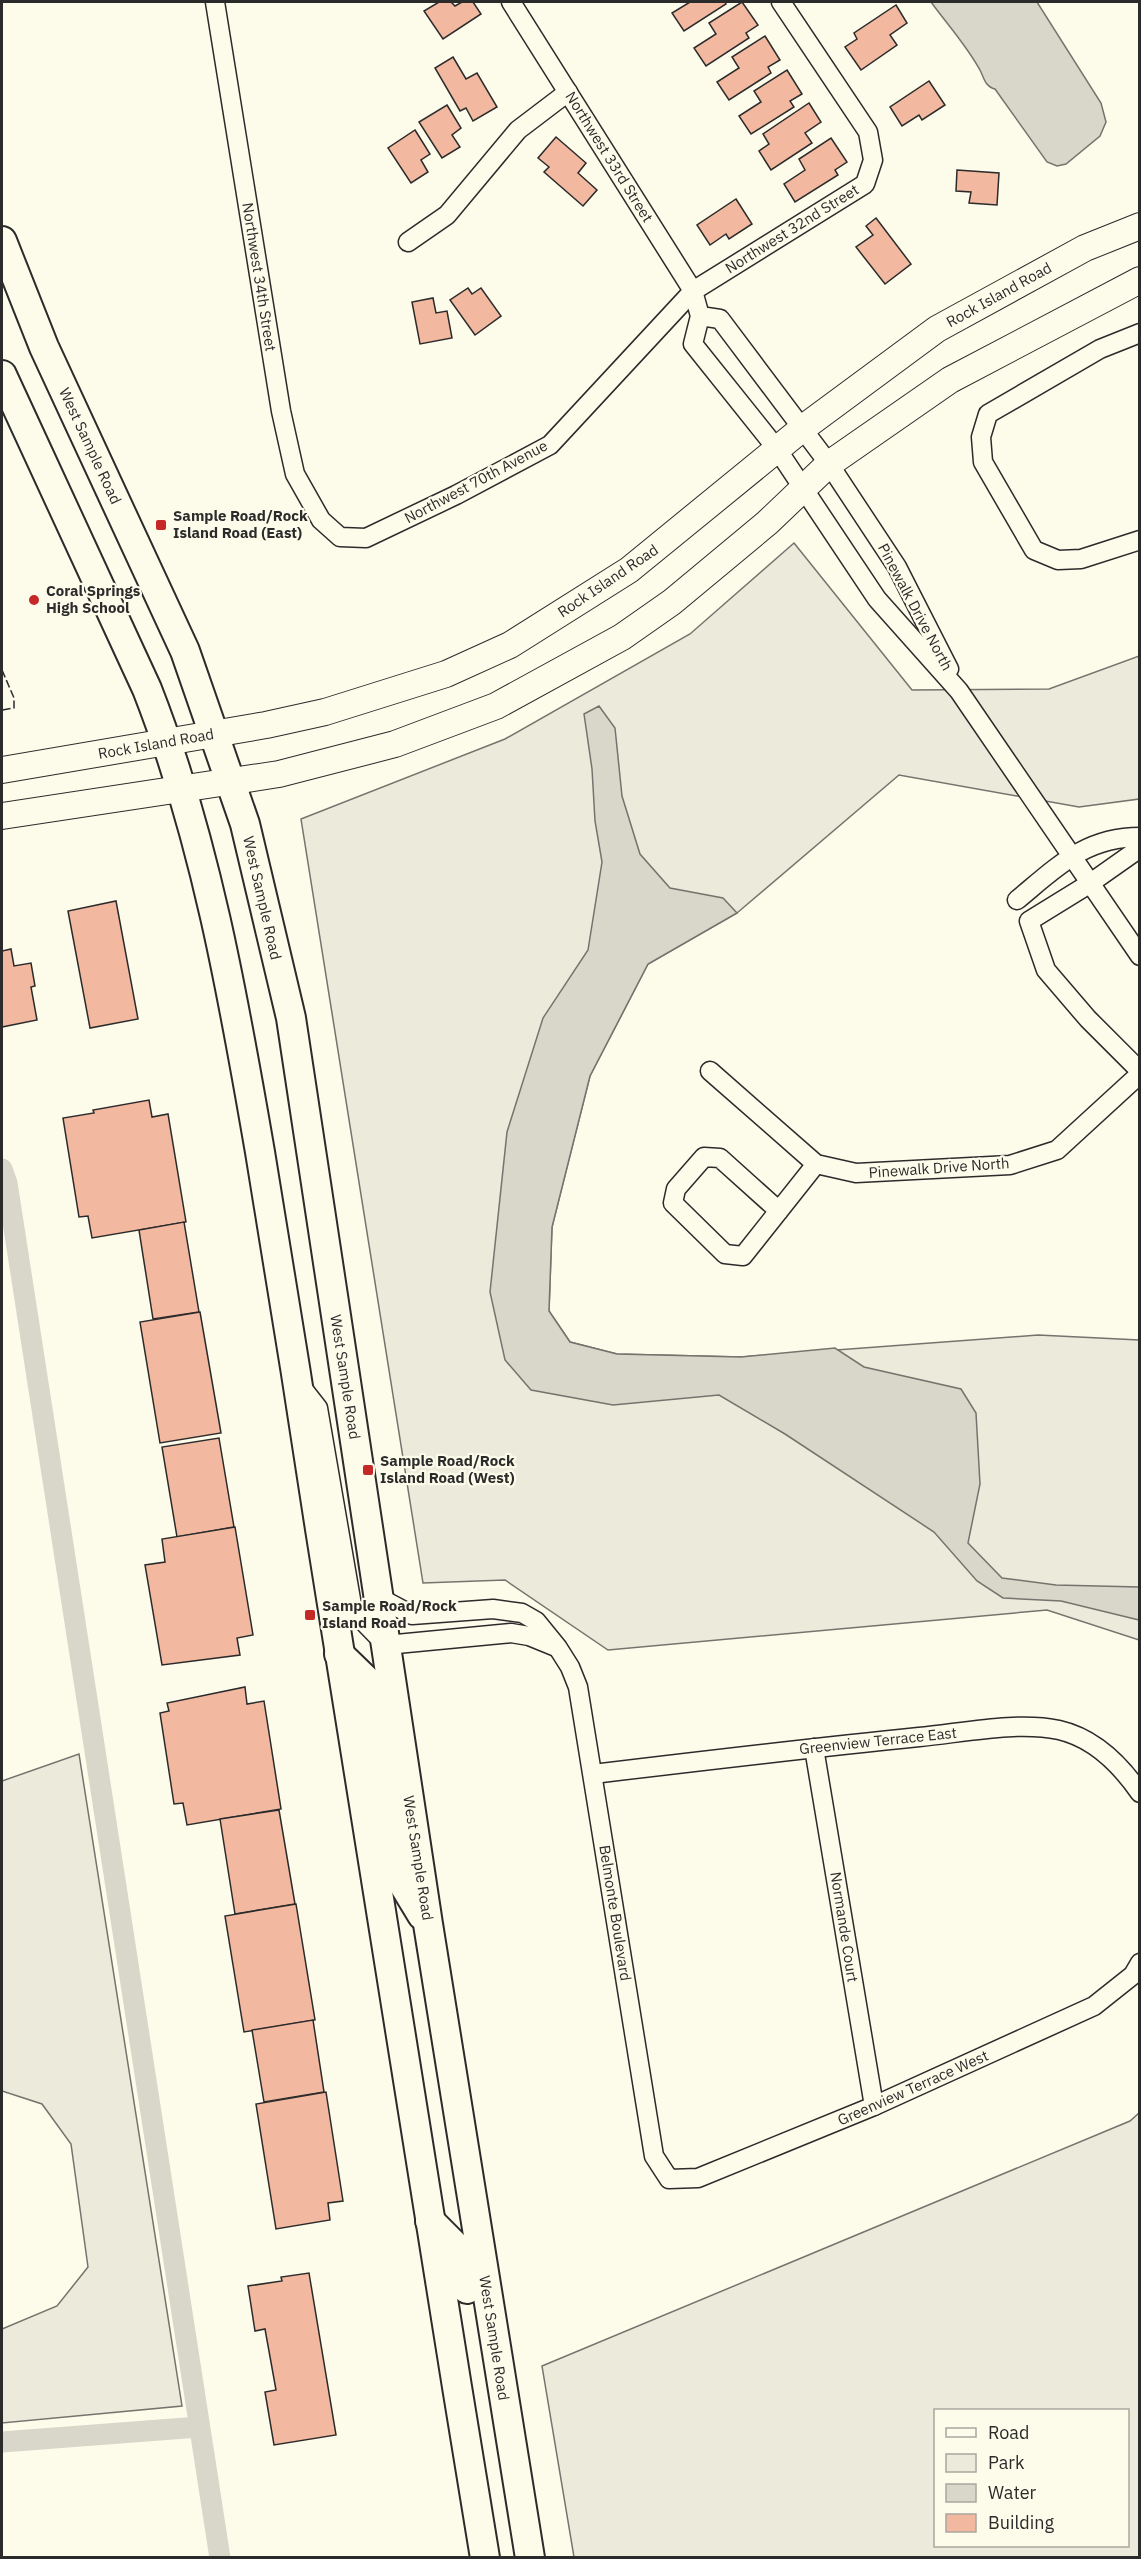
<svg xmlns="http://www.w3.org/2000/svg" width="1141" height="2559" viewBox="0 0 1141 2559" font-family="'IBM Plex Sans',sans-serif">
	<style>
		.green { fill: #ecebdb; stroke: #74746e; stroke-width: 1.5; fill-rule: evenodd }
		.water { fill: #d8d7c9; stroke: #74746e; stroke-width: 1.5 }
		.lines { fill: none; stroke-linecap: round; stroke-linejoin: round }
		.canal { stroke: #d8d7c9; stroke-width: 21 }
		.building { fill: #f2b8a0; stroke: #2b2b2b; stroke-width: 1.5 }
		.minor-casing { stroke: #2b2b2b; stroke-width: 21 }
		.secondary-casing { stroke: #2b2b2b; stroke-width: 28 }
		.primary-casing { stroke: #2b2b2b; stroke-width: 32 }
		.minor { stroke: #fdfbea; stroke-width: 18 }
		.secondary { stroke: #fdfbea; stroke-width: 26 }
		.primary { stroke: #fdfbea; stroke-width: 28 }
		.fence { stroke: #2b2b2b; stroke-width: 1.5; stroke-dasharray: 8 3; stroke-linecap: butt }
		.poi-dot { fill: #c62828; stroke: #fdfbea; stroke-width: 2 }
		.labels { text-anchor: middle; stroke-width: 4.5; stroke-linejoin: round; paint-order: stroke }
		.street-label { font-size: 15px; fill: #2b2b2b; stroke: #fdfbea }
		.poi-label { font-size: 15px; font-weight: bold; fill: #2b2b2b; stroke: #fdfbea; text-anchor: start }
	</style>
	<rect width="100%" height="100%" fill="#fdfbea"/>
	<g class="green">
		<path d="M794 543 912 690 1049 689 1139 656V799L1079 807 899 775 737 913 648 964 590 1076 552 1227 549 1311 570 1342 617 1354 741 1357 1038 1335 1139 1340V1640L1047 1610 608 1650 505 1580 423 1583 301 819 505 739 690 634Z"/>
		<path d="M79 1754 182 2406 2 2423V2329L57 2306 88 2267 71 2144 42 2104 2 2091V1781Z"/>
		<path d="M1139 2113V2557H574L542 2366 1130 2121ZM936 2410H1128V2546H936Z"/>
	</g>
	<g class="water">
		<path d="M931 2H1037L1101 103 1106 122 1100 136 1066 164 1057 166 1047 162 995 89C986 87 984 79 981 72 968 47 947 24 931 2Z"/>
		<path d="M599 706 615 728 622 796 640 854 670 888 723 898 737 913 648 964 590 1076 552 1227 549 1311 570 1342 617 1354 741 1357 835 1348 864 1367 961 1389 976 1413 980 1484 968 1543 1002 1578 1056 1585 1139 1587V1620L1061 1601 1003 1598 977 1581 934 1532 785 1434 719 1395 613 1405 531 1390 505 1360 490 1292 507 1132 543 1018 588 950 602 862 595 821 592 769 584 714Z"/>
	</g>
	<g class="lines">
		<g class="canal">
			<path d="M2 1169 7 1183 220 2558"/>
			<path d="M2 2442 199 2427"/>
		</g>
	</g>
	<g class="building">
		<path d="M439 2H451L455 6 462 2H473L481 14 443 39 424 11Z"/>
		<path d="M690 2H725L726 4 684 31 672 13Z"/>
		<path d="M742 2 758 25 746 33 749 38 706 66 694 48 716 34 709 23Z"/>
		<path d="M896 5 907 23 890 35 897 45 861 70 845 47 857 39 854 33Z"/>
		<path d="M765 36 780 60 768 67 771 73 729 100 717 82 739 68 732 57Z"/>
		<path d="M453 57 466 79 477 73 497 107 473 121 466 108 460 111 435 68Z"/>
		<path d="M787 70 802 94 790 101 794 107 751 134 739 116 761 102 754 91Z"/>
		<path d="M929 81 945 105 922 120 919 115 902 126 890 107Z"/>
		<path d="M809 103 821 122 805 133 812 143 771 170 759 151 769 144 763 134Z"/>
		<path d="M447 105 461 128 452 135 460 147 442 158 419 122Z"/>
		<path d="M415 130 430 154 421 160 428 172 411 183 388 148Z"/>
		<path d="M556 137 586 163 578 173 597 190 583 206 544 172 549 167 538 158Z"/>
		<path d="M831 138 847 162 835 170 838 175 795 202 784 184 805 170 799 159Z"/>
		<path d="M957 170 999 173 997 205 969 203 971 192 956 191Z"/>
		<path d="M736 199 752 224 729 239 726 234 710 245 697 225Z"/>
		<path d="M876 218 911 264 885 284 856 247 873 235 866 226Z"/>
		<path d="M468 288 472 294 481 288 501 316 475 335 450 300Z"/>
		<path d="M433 298 436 313 447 311 452 338 420 344 412 302Z"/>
		<path d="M116 901 138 1019 90 1028 68 911Z"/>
		<path d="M11 949 14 966 31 963 35 986 31 987 37 1020 2 1027V951Z"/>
		<path d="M149 1100 152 1117 168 1114 186 1222 92 1238 88 1216 79 1217 63 1118 94 1113 93 1110Z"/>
		<path d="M184 1222 199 1312 153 1319 139 1230Z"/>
		<path d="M200 1312 221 1433 160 1443 140 1322Z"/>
		<path d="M219 1438 234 1527 177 1537 162 1447Z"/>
		<path d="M235 1527 253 1635 237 1638 240 1655 162 1665 145 1565 165 1562 162 1539Z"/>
		<path d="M245 1687 247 1704 264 1701 281 1809 187 1825 183 1803 174 1804 160 1713 169 1711 167 1703Z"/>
		<path d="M279 1810 295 1904 235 1914 220 1819Z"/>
		<path d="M296 1904 315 2020 244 2032 225 1916Z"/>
		<path d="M313 2020 324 2092 264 2102 252 2030Z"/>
		<path d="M326 2092 343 2201 328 2203 330 2220 276 2229 256 2104Z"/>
		<path d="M309 2273 336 2435 274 2445 265 2392 276 2390 265 2329 255 2331 248 2286 282 2281 281 2277Z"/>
	</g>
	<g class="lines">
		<defs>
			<g id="minor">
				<path d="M215 2 281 411 295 474 321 520 340 537 366 538 456 495 550 445 693 291 865 184 873 160 868 132 781 2"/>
				<path d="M511 2 693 291 700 316 693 344 777 449 877 599 959 691 1140 956"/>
				<path d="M408 242 447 215 518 130 568 92"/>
				<path d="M700 316 720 319 829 464 897 567 949 669"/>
				<path d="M1140 333 1100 349 988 414 981 437 983 462 1034 550 1058 560 1081 559 1140 540"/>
				<path d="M1140 848 1089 884 1029 921 1046 970 1088 1019 1140 1071"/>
				<path d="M1017 900C1057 867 1085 837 1140 837"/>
				<path d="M710 1071 816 1164 856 1173 1010 1165 1057 1150 1140 1074"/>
				<path d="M779 1211 720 1158 704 1157 676 1189 673 1203 725 1254 743 1256 816 1164"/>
				<path d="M300 1385 318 1408 353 1611 386 1645 511 1633 529 1636 556 1647"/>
				<path d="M378 1597 412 1615 493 1609 522 1613 536 1621 558 1648 570 1667 578 1687 654 2156 669 2179 698 2178 874 2106 1094 2006 1133 1975 1140 1963"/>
				<path d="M814 1748 874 2106"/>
				<path d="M593 1774C701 1761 810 1748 919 1737 962 1733 1017 1721 1059 1730 1094 1738 1120 1764 1140 1793"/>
			</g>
			<g id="secondary">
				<path d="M2 770 266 725 325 712 446 674 510 645 629 570 803 428 937 329 1085 248 1140 226"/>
				<path d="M2 816 279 774 395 744 496 706 622 637 672 602 767 523 829 464 950 380 1140 280"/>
			</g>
			<g id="primary">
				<path d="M2 241 44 347 185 651 245 824 291 1018 428 1924 530 2558"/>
				<path d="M2 375 147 689C205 837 233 995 260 1152 281 1278 301 1403 320 1529 372 1872 429 2215 485 2558"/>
				<path d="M339 1654 370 1684 399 1877 422 1915"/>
				<path d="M430 2221 460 2251 467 2289"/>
			</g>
		</defs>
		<use href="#minor" class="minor-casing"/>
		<use href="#secondary" class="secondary-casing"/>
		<use href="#primary" class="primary-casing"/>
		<use href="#minor" class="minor"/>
		<use href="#secondary" class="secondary"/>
		<use href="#primary" class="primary"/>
		<path class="fence" d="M2 670 14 698V708L2 710"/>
	</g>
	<g class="poi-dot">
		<rect x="155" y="519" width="12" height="12" rx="3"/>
		<circle cx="34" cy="600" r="6"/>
		<rect x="362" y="1464" width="12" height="12" rx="3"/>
		<rect x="304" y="1609" width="12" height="12" rx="3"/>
	</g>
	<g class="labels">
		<g class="street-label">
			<text transform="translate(609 157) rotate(58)" y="5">Northwest 33rd Street</text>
			<text transform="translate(792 229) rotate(-32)" y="5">Northwest 32nd Street</text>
			<text transform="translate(259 277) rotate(81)" y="5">Northwest 34th Street</text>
			<text transform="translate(999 295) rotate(-29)" y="5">Rock Island Road</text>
			<text transform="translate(90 446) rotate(65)" y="5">West Sample Road</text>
			<text transform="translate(476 482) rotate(-28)" y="5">Northwest 70th Avenue</text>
			<text transform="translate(608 581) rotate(-34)" y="5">Rock Island Road</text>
			<text transform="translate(915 607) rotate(62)" y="5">Pinewalk Drive North</text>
			<text transform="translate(156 744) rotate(-10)" y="5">Rock Island Road</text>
			<text transform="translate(262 898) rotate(77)" y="5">West Sample Road</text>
			<text transform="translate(939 1168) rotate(-4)" y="5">Pinewalk Drive North</text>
			<text transform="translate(345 1377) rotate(81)" y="5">West Sample Road</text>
			<text transform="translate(878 1741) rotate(-6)" y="5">Greenview Terrace East</text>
			<text transform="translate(418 1858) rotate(81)" y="5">West Sample Road</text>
			<text transform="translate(615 1913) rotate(81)" y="5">Belmonte Boulevard</text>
			<text transform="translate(844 1927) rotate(81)" y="5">Normande Court</text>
			<text transform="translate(913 2088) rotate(-24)" y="5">Greenview Terrace West</text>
			<text transform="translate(494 2338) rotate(81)" y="5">West Sample Road</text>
		</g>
		<g class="poi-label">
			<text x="173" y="521">Sample Road/Rock<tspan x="173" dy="17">Island Road (East)</tspan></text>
			<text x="46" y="596">Coral Springs<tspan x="46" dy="17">High School</tspan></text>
			<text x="380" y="1466">Sample Road/Rock<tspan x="380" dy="17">Island Road (West)</tspan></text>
			<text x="322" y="1611">Sample Road/Rock<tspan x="322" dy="17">Island Road</tspan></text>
		</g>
	</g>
	<rect width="1141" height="2559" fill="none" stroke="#2b2b2b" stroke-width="6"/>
	<rect x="934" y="2409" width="195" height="138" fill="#fdfbea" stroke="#a9a89e" stroke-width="1.5"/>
	<rect x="946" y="2428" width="30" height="9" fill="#fdfbea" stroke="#a9a89e" stroke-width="1.5"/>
	<text x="988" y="2439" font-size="18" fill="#2b2b2b">Road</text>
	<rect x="946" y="2454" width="30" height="18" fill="#ecebdb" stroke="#a9a89e" stroke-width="1.5"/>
	<text x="988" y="2469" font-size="18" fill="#2b2b2b">Park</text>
	<rect x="946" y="2484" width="30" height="18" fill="#d8d7c9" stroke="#a9a89e" stroke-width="1.5"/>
	<text x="988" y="2499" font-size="18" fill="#2b2b2b">Water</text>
	<rect x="946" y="2514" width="30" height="18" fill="#f2b8a0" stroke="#a9a89e" stroke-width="1.5"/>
	<text x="988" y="2529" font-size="18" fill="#2b2b2b">Building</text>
</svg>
